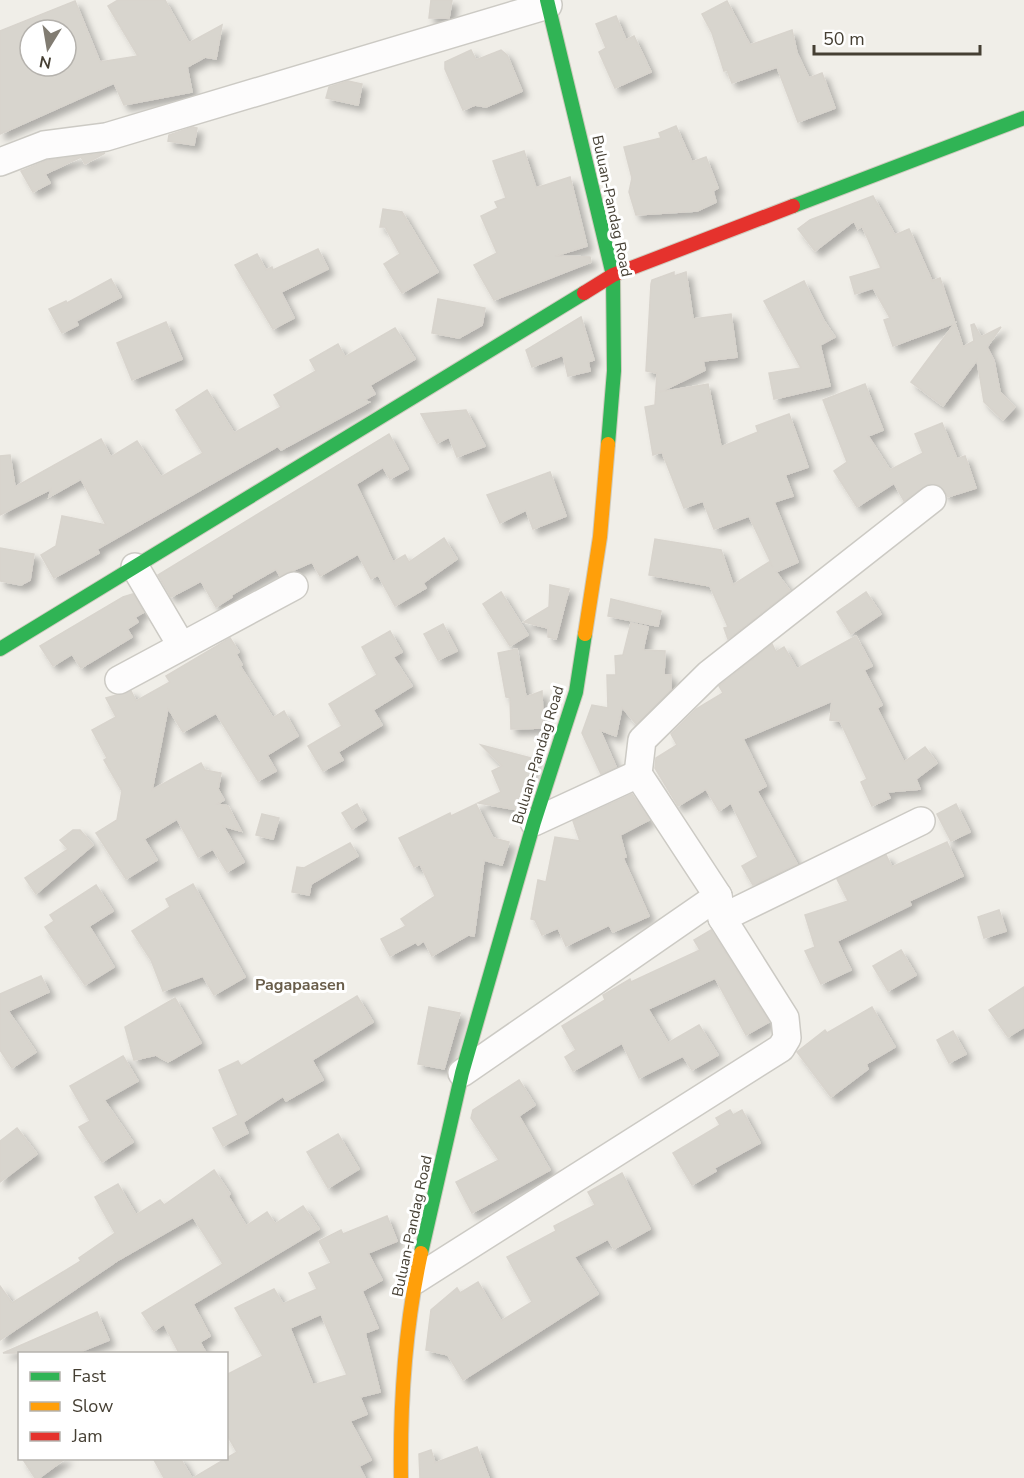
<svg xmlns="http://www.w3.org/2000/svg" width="1024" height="1478" viewBox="0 0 1024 1478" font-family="'Nunito Sans',sans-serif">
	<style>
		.building { fill: #d8d5ce; stroke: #d8d4cd; stroke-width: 1.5; fill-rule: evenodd; filter: url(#shadow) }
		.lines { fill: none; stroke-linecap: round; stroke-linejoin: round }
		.street-casing { stroke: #cccac4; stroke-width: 30 }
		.fast-casing { stroke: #cfcbbe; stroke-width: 16 }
		.slow-casing { stroke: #cfcbbe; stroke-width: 16 }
		.jam-casing { stroke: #cfcbbe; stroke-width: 16 }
		.street { stroke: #fdfcfc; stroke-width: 27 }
		.fast { stroke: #30b455; stroke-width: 14 }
		.slow { stroke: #ff9f0a; stroke-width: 14 }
		.jam { stroke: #e5322d; stroke-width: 14 }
		.labels { text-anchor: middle; stroke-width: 6; stroke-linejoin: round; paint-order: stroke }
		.street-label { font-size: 15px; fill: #453f33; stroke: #fff }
		.neighbourhood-label { font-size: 16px; font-weight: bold; fill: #695d4a; stroke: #fff }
	</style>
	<defs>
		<filter id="shadow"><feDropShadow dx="5.5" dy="5.5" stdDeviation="3" flood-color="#0004"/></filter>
	</defs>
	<rect width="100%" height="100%" fill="#f0eee8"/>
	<g class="building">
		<path d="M118 0H165L189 43 222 25 216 59 205 57 187 67 192 92 124 105 114 83 0 134V31L75 1 100 62 138 56 108 6ZM30 30H66V66H30Z"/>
		<path d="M431 0H452L449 18H429Z"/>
		<path d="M727 1 750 45 792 30 797 53 809 78 822 73 835 108 798 122 777 67 732 83 727 70 724 71 712 33 702 14Z"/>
		<path d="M616 16 626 40 634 36 651 72 615 88 599 52 606 48 596 24Z"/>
		<path d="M471 50 476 60 501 50 507 55 522 91 486 107 475 105 463 110 445 69V62Z"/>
		<path d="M348 81 362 84 358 105 326 98 329 87Z"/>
		<path d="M676 126 692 162 706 157 718 188 713 191 716 202 697 211 636 215 629 192 632 178 624 147 661 138 659 133Z"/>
		<path d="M193 127 197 128 194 145 168 141 169 135Z"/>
		<path d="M524 151 536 188 570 177 587 246 555 256 590 257 591 262 494 300 474 265 497 253 481 216 498 208 495 202 506 198 493 161Z"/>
		<path d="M105 153 85 164 81 157 45 174 50 183 33 192 21 171 48 160Z"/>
		<path d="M873 196 895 235 909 229 932 281 940 278 963 347 974 341 971 325 974 324 981 337 1001 327 987 347 994 361 1000 392 1015 407 1003 420 984 402 977 360 943 406 911 382 955 323 893 346 884 320 890 318 873 288 855 294 850 277 881 268 862 226 858 229 854 221 815 251 798 229 810 220Z"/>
		<path d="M383 209 402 212 438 272 402 293 384 264 400 254 385 227H380Z"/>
		<path d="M318 249 328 269 281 292 294 318 273 329 235 265 257 254 266 270 272 267 273 270Z"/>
		<path d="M674 272V276L686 272 693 319 731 314 737 357 703 361 705 370 660 392 708 384 721 447 758 432 756 426 789 414 808 467 785 475 793 496 774 502 798 562 776 572 790 591 728 639 724 628 728 627 710 586 649 575 655 539 721 550 733 585 769 562 773 567 749 516 714 529 703 501 684 508 662 452 653 455 645 407 655 405 657 373 646 371 651 284 652 280Z"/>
		<path d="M111 279 121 297 76 321 78 325 62 333 49 309 66 301 67 303Z"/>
		<path d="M804 281 824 321 835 337 820 345 830 386 774 399 769 373 801 368 764 301Z"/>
		<path d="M438 299 485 308 482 325 459 338 432 333Z"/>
		<path d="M581 317 594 360 588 362 590 371 568 376 563 355 532 367 526 350Z"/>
		<path d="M166 322 182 359 132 380 117 343Z"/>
		<path d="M395 328 415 359 370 385 375 394 364 400 369 402 281 450 278 446 97 549 99 553 54 578 41 555 56 546 62 516 106 525 81 479 49 497 51 489 0 515V456L10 455 15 487 101 439 111 457 137 441 161 477 203 453 176 410 207 390 234 433 281 407 274 395 316 371 310 360 338 344 345 357Z"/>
		<path d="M865 384 883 430 868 436 890 470 923 453 915 434 942 423 957 459 965 456 976 488 948 497 938 485 929 484 904 501 894 483 857 507 834 471 847 462 823 400Z"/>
		<path d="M466 410 485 446 457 457 449 437 437 443 421 414Z"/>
		<path d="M389 434 408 469 390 479 383 467 356 484 393 562 405 555 409 562 444 538 457 559 423 583 426 588 395 606 378 575 371 579 358 554 320 576 312 562 280 576 276 569 231 595 232 597 216 607 201 581 171 597 158 575Z"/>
		<path d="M550 472 566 516 533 529 526 510 500 523 487 495Z"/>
		<path d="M0 548 34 554 30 580 21 585 0 581Z"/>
		<path d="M550 585 569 589 556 639 548 637V628L524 622 549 607Z"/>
		<path d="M501 592 528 635 510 646 483 604Z"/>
		<path d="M866 592 881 614 851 634 837 612Z"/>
		<path d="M133 594 144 612 135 617 138 622 127 629 132 637 81 668 72 654 53 666 40 646 123 597Z"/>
		<path d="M611 599 661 611 658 626 608 616Z"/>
		<path d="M631 623 648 627 643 650 665 651 664 675H671V689L636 724 622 707 616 736 600 730 616 767 601 774 582 733 592 705 608 708 607 675H616L615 656 623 655Z"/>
		<path d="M443 624 457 651 438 660 424 634Z"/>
		<path d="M390 631 402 652 393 657 412 686 373 710 382 725 338 752 343 760 323 771 308 746 342 726 329 704 377 675 362 647Z"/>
		<path d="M856 636 872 666 864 670 882 705 877 708 904 762 925 747 937 763 916 779 920 789 887 792 890 798 872 806 861 782 867 779 840 721 830 720 832 701 743 739 766 786 757 791 797 864 753 885 742 866 758 857 731 803 719 811 706 789 678 806 655 768 656 758 677 745 671 734 696 709 723 693 719 686 772 644 776 652 784 647 797 669Z"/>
		<path d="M230 638 239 652 236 654 242 665 240 666 273 718 284 711 298 736 267 755 276 771 258 781 216 713 183 732 168 708 152 790 201 763 205 770 221 773 218 789 224 800 217 804 228 806 241 831 223 826 244 862 227 872 213 849 198 857 177 819 144 839 157 860 126 879 96 833 117 820 122 791 104 760 107 758 92 730 116 717 106 698 131 691 136 701 170 682 166 676Z"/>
		<path d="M517 649 526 697 542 691 543 728 511 729 510 698 506 697 498 653Z"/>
		<path d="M481 745 535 759 518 810 478 803 501 792 492 771 502 766Z"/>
		<path d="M632 794 649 820 620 835 626 857 623 858 649 916 613 932 609 925 566 946 558 928 542 935 535 920 531 919 538 880 546 882 555 837 580 841 573 821Z"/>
		<path d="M357 804 366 820 352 829 342 813Z"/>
		<path d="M476 804 493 838 509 842 502 865 484 860 474 936 468 935 432 956 424 941 418 945 416 942 390 956 381 939 406 926 401 919 435 896 420 864 414 867 399 838 450 813 451 816Z"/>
		<path d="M956 804 970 832 951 841 937 814Z"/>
		<path d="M262 814 279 818 273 839 256 835Z"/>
		<path d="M73 830H80L93 845 36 894 25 878 68 849 60 840Z"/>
		<path d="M947 842 963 876 909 901 911 905 837 941 851 970 821 984 805 951 815 947 805 915 848 901 837 879 886 855 892 867Z"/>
		<path d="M350 843 358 856 311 884 309 895 292 892 297 867 304 868Z"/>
		<path d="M193 884 245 977 214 995 203 976 163 991 151 960 132 931 170 907 166 899Z"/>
		<path d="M96 885 113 911 89 926 114 967 85 985 45 927 54 921 50 915Z"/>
		<path d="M999 910 1006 931 984 938 978 917Z"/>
		<path d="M711 930 769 1022 746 1035 715 978 648 1009 668 1043 699 1025 718 1055 692 1070 683 1056 639 1078 622 1043 573 1071 565 1057 576 1050 562 1026 605 1000 603 995 630 979 631 982 700 950 694 940Z"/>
		<path d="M901 950 916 975 888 991 873 966Z"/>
		<path d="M41 976 49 992 8 1011 36 1052 12 1068 0 1050V994Z"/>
		<path d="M1024 987V1027L1008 1037 989 1010Z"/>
		<path d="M357 996 373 1022 312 1060 323 1080 286 1101 283 1096 243 1122 248 1133 223 1146 213 1128 238 1115 219 1070 238 1061 241 1066Z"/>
		<path d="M175 998 201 1043 168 1062 156 1055 134 1060 125 1027Z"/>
		<path d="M429 1007 460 1013 444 1069 418 1064Z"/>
		<path d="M872 1007 895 1047 866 1064 868 1069 831 1097 797 1052 825 1030 827 1033Z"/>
		<path d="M953 1031 966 1054 949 1063 937 1040Z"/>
		<path d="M123 1056 138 1081 104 1100 133 1142 102 1162 79 1127 90 1121 70 1086Z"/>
		<path d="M519 1080 535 1105 519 1116 550 1170 472 1213 456 1182 499 1160 471 1118 473 1110Z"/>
		<path d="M730 1110 733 1115 742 1110 760 1143 714 1168 716 1171 692 1185 673 1153 720 1125 716 1118Z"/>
		<path d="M17 1128 37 1154 0 1182V1141Z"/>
		<path d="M338 1134 359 1169 328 1188 307 1152Z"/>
		<path d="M214 1170 230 1194 228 1196 246 1226 267 1212 275 1224 303 1206 319 1229 193 1304 210 1336 200 1342 206 1353H179L164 1324 154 1331 142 1313 223 1264 193 1217 120 1259 0 1340V1286L12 1303 81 1261 79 1258 115 1233 95 1197 118 1184 136 1215 160 1200 164 1205Z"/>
		<path d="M622 1173 650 1229 614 1249 608 1239 574 1257 598 1294 463 1380 448 1355 426 1350 431 1310 457 1288 460 1293 478 1282 501 1321 532 1302 507 1257 556 1231 554 1226 595 1205 588 1192Z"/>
		<path d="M387 1216 397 1241 368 1253 382 1280 362 1291 378 1328 365 1333 380 1392 360 1397 367 1414 350 1421 371 1460 359 1466 365 1478H193L237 1452 226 1433V1375L263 1356 235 1308 274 1289 283 1304 317 1289 309 1273 331 1263 319 1241 341 1230 343 1234ZM321 1314 347 1375 313 1385 290 1328Z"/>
		<path d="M97 1312 109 1340 77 1353H3Z"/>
		<path d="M477 1447 489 1478H420L419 1454 431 1450 435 1463Z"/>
		<path d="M22 1458H66L39 1478H35Z"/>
		<path d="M153 1458H180L192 1478H164Z"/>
	</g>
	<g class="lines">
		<defs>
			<g id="street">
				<path d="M0 162 44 145 106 137 548 5"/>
				<path d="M135 567 181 645"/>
				<path d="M119 680 294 586"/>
				<path d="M638 774 642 740 709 674 932 499"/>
				<path d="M722 918 921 821"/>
				<path d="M462 1073 718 896"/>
				<path d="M415 1280 781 1048 787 1038 785 1018 722 918 718 896 638 774 534 822"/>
			</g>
			<g id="fast">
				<path d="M547 0 613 275 614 371 608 444"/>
				<path d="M793 206 1024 118"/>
				<path d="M0 649 584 293"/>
				<path d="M421 1253 462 1073 534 822 576 692 585 634"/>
			</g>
			<g id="slow">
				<path d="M585 634 600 537 608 444"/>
				<path d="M401 1478C400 1403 405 1326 421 1253"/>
			</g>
			<path id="jam" d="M584 293 613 275 793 206"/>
		</defs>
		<use href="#street" class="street-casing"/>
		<use href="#fast" class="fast-casing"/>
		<use href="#slow" class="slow-casing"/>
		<use href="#jam" class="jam-casing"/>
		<use href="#street" class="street"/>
		<use href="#fast" class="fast"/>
		<use href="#slow" class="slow"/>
		<use href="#jam" class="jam"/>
	</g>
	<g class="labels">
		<g class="street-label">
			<text transform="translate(612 206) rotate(78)" y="5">Buluan-Pandag Road</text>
			<text transform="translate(538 755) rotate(-73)" y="5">Buluan-Pandag Road</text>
			<text transform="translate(412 1226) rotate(-78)" y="5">Buluan-Pandag Road</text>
		</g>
		<g class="neighbourhood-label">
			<text x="300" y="990">Pagapaasen</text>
		</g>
	</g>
	<rect x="18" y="1352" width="210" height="108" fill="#ffffff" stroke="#b5b2ad" stroke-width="1.5"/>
	<rect x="30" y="1372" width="30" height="9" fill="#30b455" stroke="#b5b2ad" stroke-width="1.5"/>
	<text x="72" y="1382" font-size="18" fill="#453f33">Fast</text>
	<rect x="30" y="1402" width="30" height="9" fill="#ff9f0a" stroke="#b5b2ad" stroke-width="1.5"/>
	<text x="72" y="1412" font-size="18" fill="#453f33">Slow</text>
	<rect x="30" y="1432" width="30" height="9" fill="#e5322d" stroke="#b5b2ad" stroke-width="1.5"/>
	<text x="72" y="1442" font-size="18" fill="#453f33">Jam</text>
	<g transform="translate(48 48) rotate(191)"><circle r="28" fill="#ffffff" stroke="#b5b2ad" stroke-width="1.5"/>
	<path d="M0-4.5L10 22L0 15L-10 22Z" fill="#817c72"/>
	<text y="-9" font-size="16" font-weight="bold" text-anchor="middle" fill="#453f33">N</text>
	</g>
	<path d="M814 45v9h166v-9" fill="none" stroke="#453f33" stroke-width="3"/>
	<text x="823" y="45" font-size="18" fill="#453f33" stroke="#ffffff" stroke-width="4.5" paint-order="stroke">50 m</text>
</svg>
